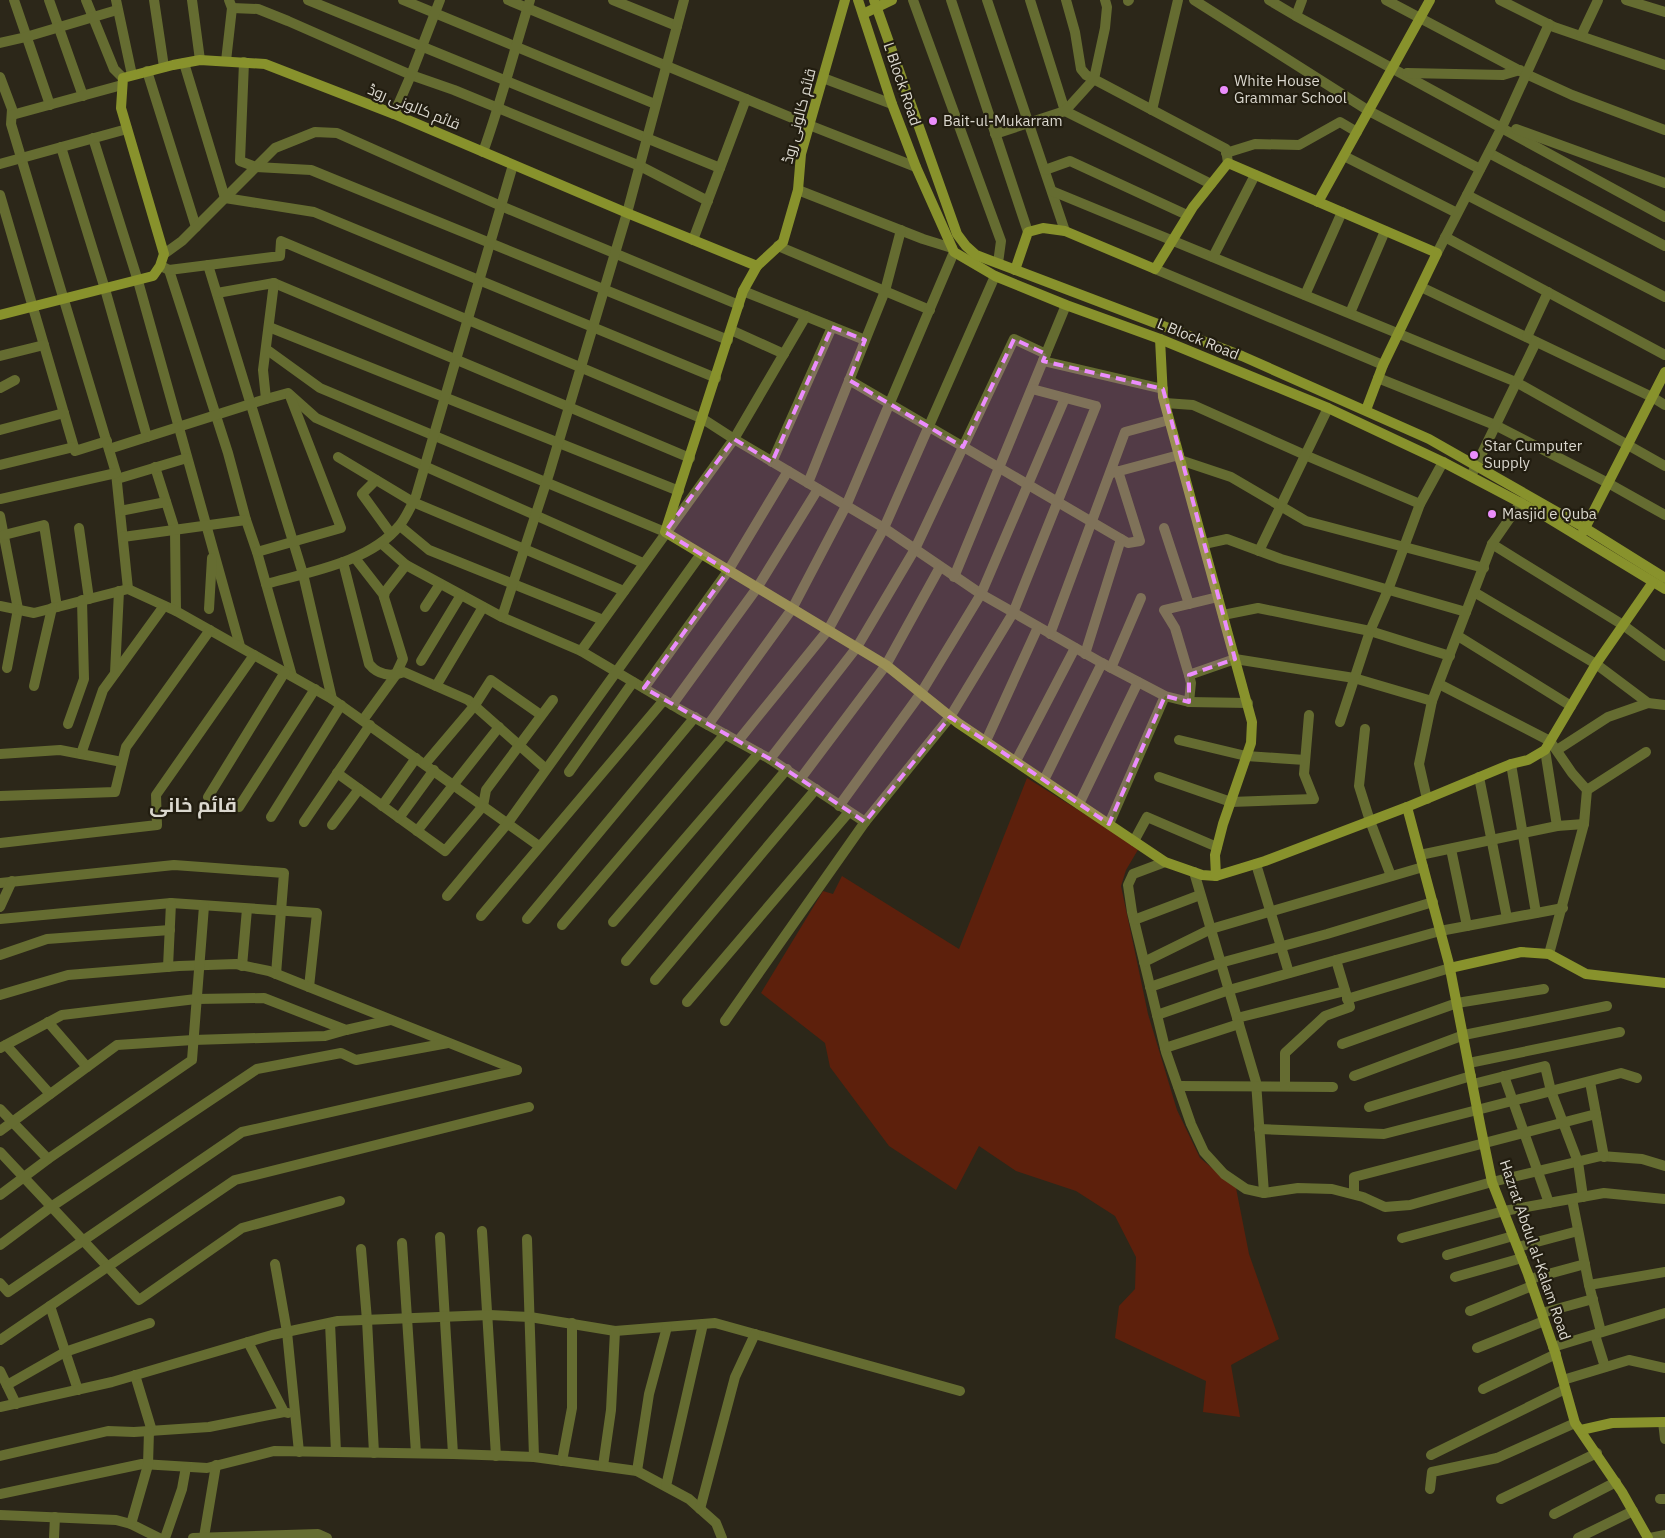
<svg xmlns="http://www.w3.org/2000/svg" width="1665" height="1538" viewBox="0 0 1665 1538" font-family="'IBM Plex Sans',Cairo,sans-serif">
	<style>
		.green { fill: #5d200c }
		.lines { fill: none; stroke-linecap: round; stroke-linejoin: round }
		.street { stroke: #656c31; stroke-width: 10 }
		.secondary { stroke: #88922c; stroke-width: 10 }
		.marked { fill: #eb8dfc; fill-opacity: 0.2; stroke: #eb8dfc; stroke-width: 4; stroke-dasharray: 10 6; stroke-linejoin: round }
		.poi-dot { fill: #eb8dfc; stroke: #221d10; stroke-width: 2 }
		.labels { text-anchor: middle; stroke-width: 4.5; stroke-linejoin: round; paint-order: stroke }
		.poi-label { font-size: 15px; fill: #dbd8cf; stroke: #221d10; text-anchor: start }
		.street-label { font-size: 15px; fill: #dbd8cf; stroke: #221d10 }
		.district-label { font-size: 20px; font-weight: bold; fill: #dbd8cf; stroke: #221d10 }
	</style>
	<rect width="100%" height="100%" fill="#2c2719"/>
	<path class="green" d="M1027 778 1139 848 1126 870 1121 886 1148 1014 1177 1110 1200 1158 1236 1188 1249 1254 1279 1339 1231 1365 1240 1417 1203 1412 1206 1381 1115 1338 1119 1306 1135 1289 1136 1257 1115 1216 1076 1191 1016 1171 979 1146 956 1190 889 1146 830 1067 825 1043 761 993 823 891 833 894 842 876 959 949Z"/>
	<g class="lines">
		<g class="street">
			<path d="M14 0 50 105"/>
			<path d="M49 0 83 96"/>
			<path d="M86 0 114 69 123 78"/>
			<path d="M116 0 132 75"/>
			<path d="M154 0 164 67"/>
			<path d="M192 0 200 60"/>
			<path d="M308 0 720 168"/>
			<path d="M403 0 655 104"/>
			<path d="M508 0 809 125 916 167"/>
			<path d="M613 0 677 26"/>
			<path d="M913 0 1001 241 998 263"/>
			<path d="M951 0 1028 232"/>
			<path d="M987 0 1065 231"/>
			<path d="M1030 0 1065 111 1211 184"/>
			<path d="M1066 0 1075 32 1081 69 1086 75 1226 149 1228 163"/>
			<path d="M1194 0 1369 111 1480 169"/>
			<path d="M1269 0 1296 16 1665 217"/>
			<path d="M1386 0 1526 74 1572 95 1665 130"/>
			<path d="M1500 0 1554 27 1665 65"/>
			<path d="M1626 0 1665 12"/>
			<path d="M1128 1 1129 0"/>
			<path d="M232 8 258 9 288 21 411 75 454 90 640 166 708 201"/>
			<path d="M1296 16 1302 0"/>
			<path d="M1581 36 1598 0"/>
			<path d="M0 43 26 37 117 10"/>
			<path d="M226 61 232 8 229 0"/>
			<path d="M244 62 240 161 256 167 311 170 728 340"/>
			<path d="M184 63 225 198 314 212 716 378"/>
			<path d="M147 71 196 227"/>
			<path d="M1407 73 1503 75 1520 70"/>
			<path d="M0 77 12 109 11 124 116 473 128 589"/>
			<path d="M823 78 892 104"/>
			<path d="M1152 110 1178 0"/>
			<path d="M394 114 411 75 440 0"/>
			<path d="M12 115 122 85"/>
			<path d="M1516 129 1665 183"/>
			<path d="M995 134 1065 111 1094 79 1105 28 1107 7 1105 0"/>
			<path d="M93 138 138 281 240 646"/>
			<path d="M61 147 105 289 147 437"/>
			<path d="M483 152C501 102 514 51 530 0"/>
			<path d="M1226 153 1255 144 1299 145 1340 122 1357 132"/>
			<path d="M1489 153 1665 246"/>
			<path d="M1344 156 1457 213"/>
			<path d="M0 164 127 129"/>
			<path d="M1045 170 1070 161 1187 215"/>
			<path d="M798 190 923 239 952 248"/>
			<path d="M1052 191 1516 382 1665 466"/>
			<path d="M0 195 75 451 107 441"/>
			<path d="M1467 195 1665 297"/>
			<path d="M1445 237 1665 355"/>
			<path d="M693 240 746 99"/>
			<path d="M778 246 930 310"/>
			<path d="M1437 253 1503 125 1549 24"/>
			<path d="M164 254 182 241 275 148 315 132 337 133 501 206 739 305"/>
			<path d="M1213 257 1255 175"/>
			<path d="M208 265 303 574 332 699"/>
			<path d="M163 267 169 270 228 453 246 520 257 552 292 676"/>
			<path d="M1155 269 1383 365"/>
			<path d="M169 270 280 256 281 241 703 419 734 439 884 528 981 594 1102 663 1165 696 1189 702 1191 683 1189 675"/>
			<path d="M1421 287 1652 397 1665 405"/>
			<path d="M743 291 865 340"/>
			<path d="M217 293 274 283 690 458"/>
			<path d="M1305 295 1342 212"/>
			<path d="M1350 313 1385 231"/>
			<path d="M269 327 679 491"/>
			<path d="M731 330 784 354"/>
			<path d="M1527 337 1548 292"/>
			<path d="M266 349 320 388 665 532"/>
			<path d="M0 356 44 345"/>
			<path d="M1043 361 1163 389"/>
			<path d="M1378 378 1495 425 1608 483 1665 515"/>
			<path d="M849 380 1121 539 1128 543 1140 541 1118 471"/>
			<path d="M0 388 15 380"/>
			<path d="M266 399 288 393 316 418 643 563"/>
			<path d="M1165 403 1193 405 1305 455 1420 504"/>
			<path d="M0 430 64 413"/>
			<path d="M109 449 266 399 263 370 274 283"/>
			<path d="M338 457 413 502 624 591"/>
			<path d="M1180 460 1231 477 1306 521 1484 568"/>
			<path d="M772 462 832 327"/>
			<path d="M0 465 74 447"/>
			<path d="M155 467 175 530 176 611"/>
			<path d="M1112 473 1179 455"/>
			<path d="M1472 474 1536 342"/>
			<path d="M117 479 187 458"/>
			<path d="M376 480 362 494 391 534"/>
			<path d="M808 483 885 291 901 230"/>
			<path d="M0 499 116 473"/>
			<path d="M120 511 166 502"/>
			<path d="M0 516 18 609 7 668"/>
			<path d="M400 526 429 550 603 620"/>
			<path d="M79 528 89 599"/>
			<path d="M1164 528 1189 604"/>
			<path d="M4 535 44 525 57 607"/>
			<path d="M123 537 246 520"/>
			<path d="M381 543 406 565 502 617 581 651 679 709 770 759 865 822"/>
			<path d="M1204 544 1227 539 1281 559 1466 612"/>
			<path d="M1492 544 1623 625 1665 656"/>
			<path d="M1259 551 1328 408"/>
			<path d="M257 552 341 528 290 396"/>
			<path d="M355 558 383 594 403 659 395 676 363 720"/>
			<path d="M343 562 369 664C378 675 391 677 404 672L468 700 546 769"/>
			<path d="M954 577 1066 305"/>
			<path d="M266 584C309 572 370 562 399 526 406 518 411 506 416 496L513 165"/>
			<path d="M1474 592 1596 664 1648 703"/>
			<path d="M384 597 385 592 406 565"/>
			<path d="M1218 597 1164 610 1175 628 1189 675 1235 659 1354 678 1432 701"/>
			<path d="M0 606 34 613 128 589 176 611 332 699 539 846"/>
			<path d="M425 607 440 584"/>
			<path d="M209 609 212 558"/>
			<path d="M1223 615 1258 608 1370 631 1450 656"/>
			<path d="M502 617 549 474 627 213 684 0"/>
			<path d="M1050 634 1125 432 1169 420"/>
			<path d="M1458 636 1571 706"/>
			<path d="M581 651 734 439 806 316"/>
			<path d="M1085 654 1121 539"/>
			<path d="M421 661 461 595"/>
			<path d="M1111 668 1141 598"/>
			<path d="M115 673 119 591"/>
			<path d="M1439 684 1550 741 1572 773 1587 790 1584 824 1549 954"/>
			<path d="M34 686 52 608"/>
			<path d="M436 686 483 607"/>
			<path d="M644 688 728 571 788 471"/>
			<path d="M1189 702 1248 703"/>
			<path d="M672 705 757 588 818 489"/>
			<path d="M1340 722 1370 631 1388 590 1420 504 1443 462"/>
			<path d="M68 724 84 679 82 600"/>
			<path d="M708 725 792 609 846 506 954 252"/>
			<path d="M1365 729 1359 786 1370 821 1391 876"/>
			<path d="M1179 740 1246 756 1305 760"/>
			<path d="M738 741 828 630 884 528 995 276"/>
			<path d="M986 741 1038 627"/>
			<path d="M1545 750 1557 826"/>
			<path d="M1557 750 1608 717 1648 703 1665 705"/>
			<path d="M0 754 60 750 122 762"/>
			<path d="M81 754 103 690 164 606"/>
			<path d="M770 759 857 647 915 549 1014 339 1046 354"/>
			<path d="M1016 761 1075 648"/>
			<path d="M425 764 475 705 491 680 541 715"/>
			<path d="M1511 764 1536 913"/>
			<path d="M569 772 633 682"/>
			<path d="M337 773 445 851 483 806 486 790 553 700"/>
			<path d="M1159 777 1231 802 1314 799 1304 774 1309 715"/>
			<path d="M1479 777 1507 918"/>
			<path d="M801 778 886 665 940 567"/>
			<path d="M1044 780 1102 663"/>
			<path d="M1587 790 1646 752"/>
			<path d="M0 796 115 792 126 747 210 630"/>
			<path d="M208 797 285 672"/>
			<path d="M1427 799 1419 764 1432 701 1492 544 1521 502"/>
			<path d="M1079 804 1138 682"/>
			<path d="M382 806 416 758"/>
			<path d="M839 806 921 693 981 594 1065 398"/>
			<path d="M239 807 315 689"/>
			<path d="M271 817 341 705"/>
			<path d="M399 818 434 770"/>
			<path d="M304 822 370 725"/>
			<path d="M1109 824 1165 696"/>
			<path d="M332 825 359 789"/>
			<path d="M417 831 499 727"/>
			<path d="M1134 841 1147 817 1217 847"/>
			<path d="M0 843 157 825 156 795 254 655"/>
			<path d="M1451 849 1467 926"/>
			<path d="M1420 855 1557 826 1584 824"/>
			<path d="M1165 862 1133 874 1128 885 1132 912 1166 1052 1191 1124 1204 1152 1224 1174 1246 1189 1264 1193 1298 1188 1332 1189 1363 1197 1385 1207 1410 1205 1492 1182 1601 1156 1642 1159 1665 1166"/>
			<path d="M1256 864 1289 973"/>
			<path d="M1194 872 1256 1082 1264 1193"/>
			<path d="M0 883 174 865 284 873 276 974"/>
			<path d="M447 896 507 824 701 554"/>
			<path d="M0 907 12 881"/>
			<path d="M481 916 664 700"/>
			<path d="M0 919 171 903 317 913 309 987"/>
			<path d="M527 919 695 717"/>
			<path d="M1134 920 1200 895"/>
			<path d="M613 922 759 753"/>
			<path d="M562 925 725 734"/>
			<path d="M0 955 47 939 170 930"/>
			<path d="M626 961 787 769"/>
			<path d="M1144 962 1211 929 1423 867"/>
			<path d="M242 966 247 909"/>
			<path d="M168 967 171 903"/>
			<path d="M655 980 816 789"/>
			<path d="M1150 987 1220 963 1327 934 1433 902"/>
			<path d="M0 995 68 975 179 966 236 964 269 971 517 1070"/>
			<path d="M1347 999 1450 968"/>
			<path d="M687 1002 849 812"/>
			<path d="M1157 1015 1229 990 1440 931 1563 908"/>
			<path d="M1237 1018 1345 991"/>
			<path d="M725 1021 865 822 950 717 1013 613 1096 406 1032 389"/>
			<path d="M48 1022 87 1067"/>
			<path d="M1342 1044 1457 1003 1544 989"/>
			<path d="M6 1045 50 1094"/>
			<path d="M0 1048 62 1015 196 999 264 998 346 1030 390 1020"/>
			<path d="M1165 1048 1239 1024"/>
			<path d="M1469 1063 1620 1032"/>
			<path d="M1354 1076 1464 1035 1607 1006"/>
			<path d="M1504 1076 1549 1203"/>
			<path d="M1590 1082 1604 1157"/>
			<path d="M1473 1084 1545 1066 1551 1091 1578 1162 1583 1197"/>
			<path d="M1178 1086 1333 1087"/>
			<path d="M1285 1086V1053L1325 1016 1350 1007 1336 960"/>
			<path d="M1369 1107 1471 1076"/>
			<path d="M0 1109 48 1159"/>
			<path d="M1259 1129 1384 1134 1621 1073 1637 1078"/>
			<path d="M0 1131 117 1045 193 1040 325 1036 346 1030"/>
			<path d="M0 1152 139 1300 242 1228 340 1201"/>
			<path d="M1354 1194V1177L1596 1114"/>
			<path d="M0 1195 48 1159 192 1060 204 906"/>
			<path d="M1572 1199 1589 1285 1601 1332"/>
			<path d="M482 1231 496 1456"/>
			<path d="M440 1237 453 1454"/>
			<path d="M1402 1238 1504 1211 1604 1193 1665 1199"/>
			<path d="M527 1239 534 1457"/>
			<path d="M402 1243 416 1453"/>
			<path d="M0 1245 51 1207 257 1069 341 1053 356 1060 448 1043"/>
			<path d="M1518 1247 1578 1231"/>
			<path d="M361 1249 367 1320 374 1453"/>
			<path d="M1447 1255 1513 1236"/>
			<path d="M275 1264 287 1332 299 1452"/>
			<path d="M1455 1277 1522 1258"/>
			<path d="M1530 1279 1585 1264"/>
			<path d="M0 1283 8 1292 242 1132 517 1070"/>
			<path d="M1589 1285 1665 1272"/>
			<path d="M50 1306 78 1390"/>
			<path d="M1470 1311 1532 1286"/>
			<path d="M1542 1313 1593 1299"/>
			<path d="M1595 1335 1605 1367"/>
			<path d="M0 1340 235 1180 529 1107"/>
			<path d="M248 1342 284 1412 288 1413"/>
			<path d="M1553 1347 1665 1313"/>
			<path d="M1477 1348 1544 1321"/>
			<path d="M0 1371 16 1404"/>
			<path d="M135 1375 152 1431"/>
			<path d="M1563 1380 1629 1360 1665 1368"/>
			<path d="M7 1385 65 1352 150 1323"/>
			<path d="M1483 1389 1556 1354"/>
			<path d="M0 1407 112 1382 272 1335 338 1321 490 1315 530 1317 615 1331 715 1323 960 1391"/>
			<path d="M1663 1422 1665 1439"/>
			<path d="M336 1452 453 1454 534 1457 637 1471 689 1499 716 1523 722 1538"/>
			<path d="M1431 1455 1565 1389"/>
			<path d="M0 1456 108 1431 134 1432 209 1427 284 1412"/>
			<path d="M562 1461 572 1408V1323"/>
			<path d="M603 1466 611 1410 615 1331"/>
			<path d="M637 1471 649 1394 667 1327"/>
			<path d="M666 1486 703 1324"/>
			<path d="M1430 1489 1432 1472 1497 1458 1575 1423"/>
			<path d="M0 1494 142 1464 207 1468 274 1451 336 1452 330 1323"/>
			<path d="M1501 1499 1597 1453"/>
			<path d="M1660 1499H1665"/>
			<path d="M700 1509 735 1377 755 1334"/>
			<path d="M1554 1514 1616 1482"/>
			<path d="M0 1515 116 1520 131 1524 159 1538"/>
			<path d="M131 1524 148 1465 149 1431"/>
			<path d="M204 1537 216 1465"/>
			<path d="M54 1538 55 1517"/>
			<path d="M165 1538 182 1489 186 1467"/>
			<path d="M193 1538 318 1534 327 1538"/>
			<path d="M1578 1538 1633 1511"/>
			<path d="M1650 1538 1665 1535"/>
		</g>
		<g class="secondary">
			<path d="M858 0 892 104 916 167 954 252 995 276 1066 305 1160 339 1328 408 1443 462 1540 513 1665 589"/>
			<path d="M874 0 957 234 966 246 976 255 1242 356 1429 439 1585 528 1665 578"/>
			<path d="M863 14 892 0"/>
			<path d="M1318 202 1430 0"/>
			<path d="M757 266 743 291 665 532 886 665 958 723 1165 862 1202 875 1216 876 1265 861 1407 807 1511 764 1528 760 1545 750 1596 664 1653 582"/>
			<path d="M1015 270 1028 232 1043 228 1065 231 1155 269 1193 207 1228 163 1437 253 1383 365 1366 410"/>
			<path d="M0 315 153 276 160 266 164 254 121 108 123 78 173 65 200 60 265 64 394 114 627 213 757 266 783 242 798 190 801 154 845 0"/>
			<path d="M1160 339 1163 397 1252 722 1251 743 1223 824 1215 855 1216 876"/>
			<path d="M1583 532 1665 372"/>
			<path d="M1407 807 1449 964 1481 1129 1492 1182 1528 1274 1555 1352 1575 1423 1622 1492 1648 1538"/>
			<path d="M1450 968 1521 952 1549 954 1586 974 1665 983"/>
			<path d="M1581 1430 1612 1423 1665 1422"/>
		</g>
	</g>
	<path class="marked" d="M832 327 865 340 849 380 963 447 1014 339 1046 354 1043 361 1163 389 1235 659 1189 675V702L1165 696 1109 824 950 717 865 822 770 759 644 688 728 571 665 532 734 439 772 462Z"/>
	<g class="poi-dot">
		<circle cx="1224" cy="90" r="5"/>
		<circle cx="933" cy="121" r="5"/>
		<circle cx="1474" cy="455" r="5"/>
		<circle cx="1492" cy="514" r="5"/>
	</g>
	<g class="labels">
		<g class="poi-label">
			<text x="1234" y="86">White House<tspan x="1234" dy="17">Grammar School</tspan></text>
			<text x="943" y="126">Bait-ul-Mukarram</text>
			<text x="1484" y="451">Star Cumputer<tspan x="1484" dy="17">Supply</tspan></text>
			<text x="1502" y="519">Masjid e Quba</text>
		</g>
		<g class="street-label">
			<text transform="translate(902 84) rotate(71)" y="5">L Block Road</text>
			<text transform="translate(414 107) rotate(22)" y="5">قائم کالونی روڈ</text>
			<text transform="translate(799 116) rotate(-76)" y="5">قائم کالونی روڈ</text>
			<text transform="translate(1198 339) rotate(22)" y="5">L Block Road</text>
			<text transform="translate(1535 1250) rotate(71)" y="5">Hazrat Abdul al-Kalam Road</text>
		</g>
		<g class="district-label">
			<text x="193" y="812">قائم خانى</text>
		</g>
	</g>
</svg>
